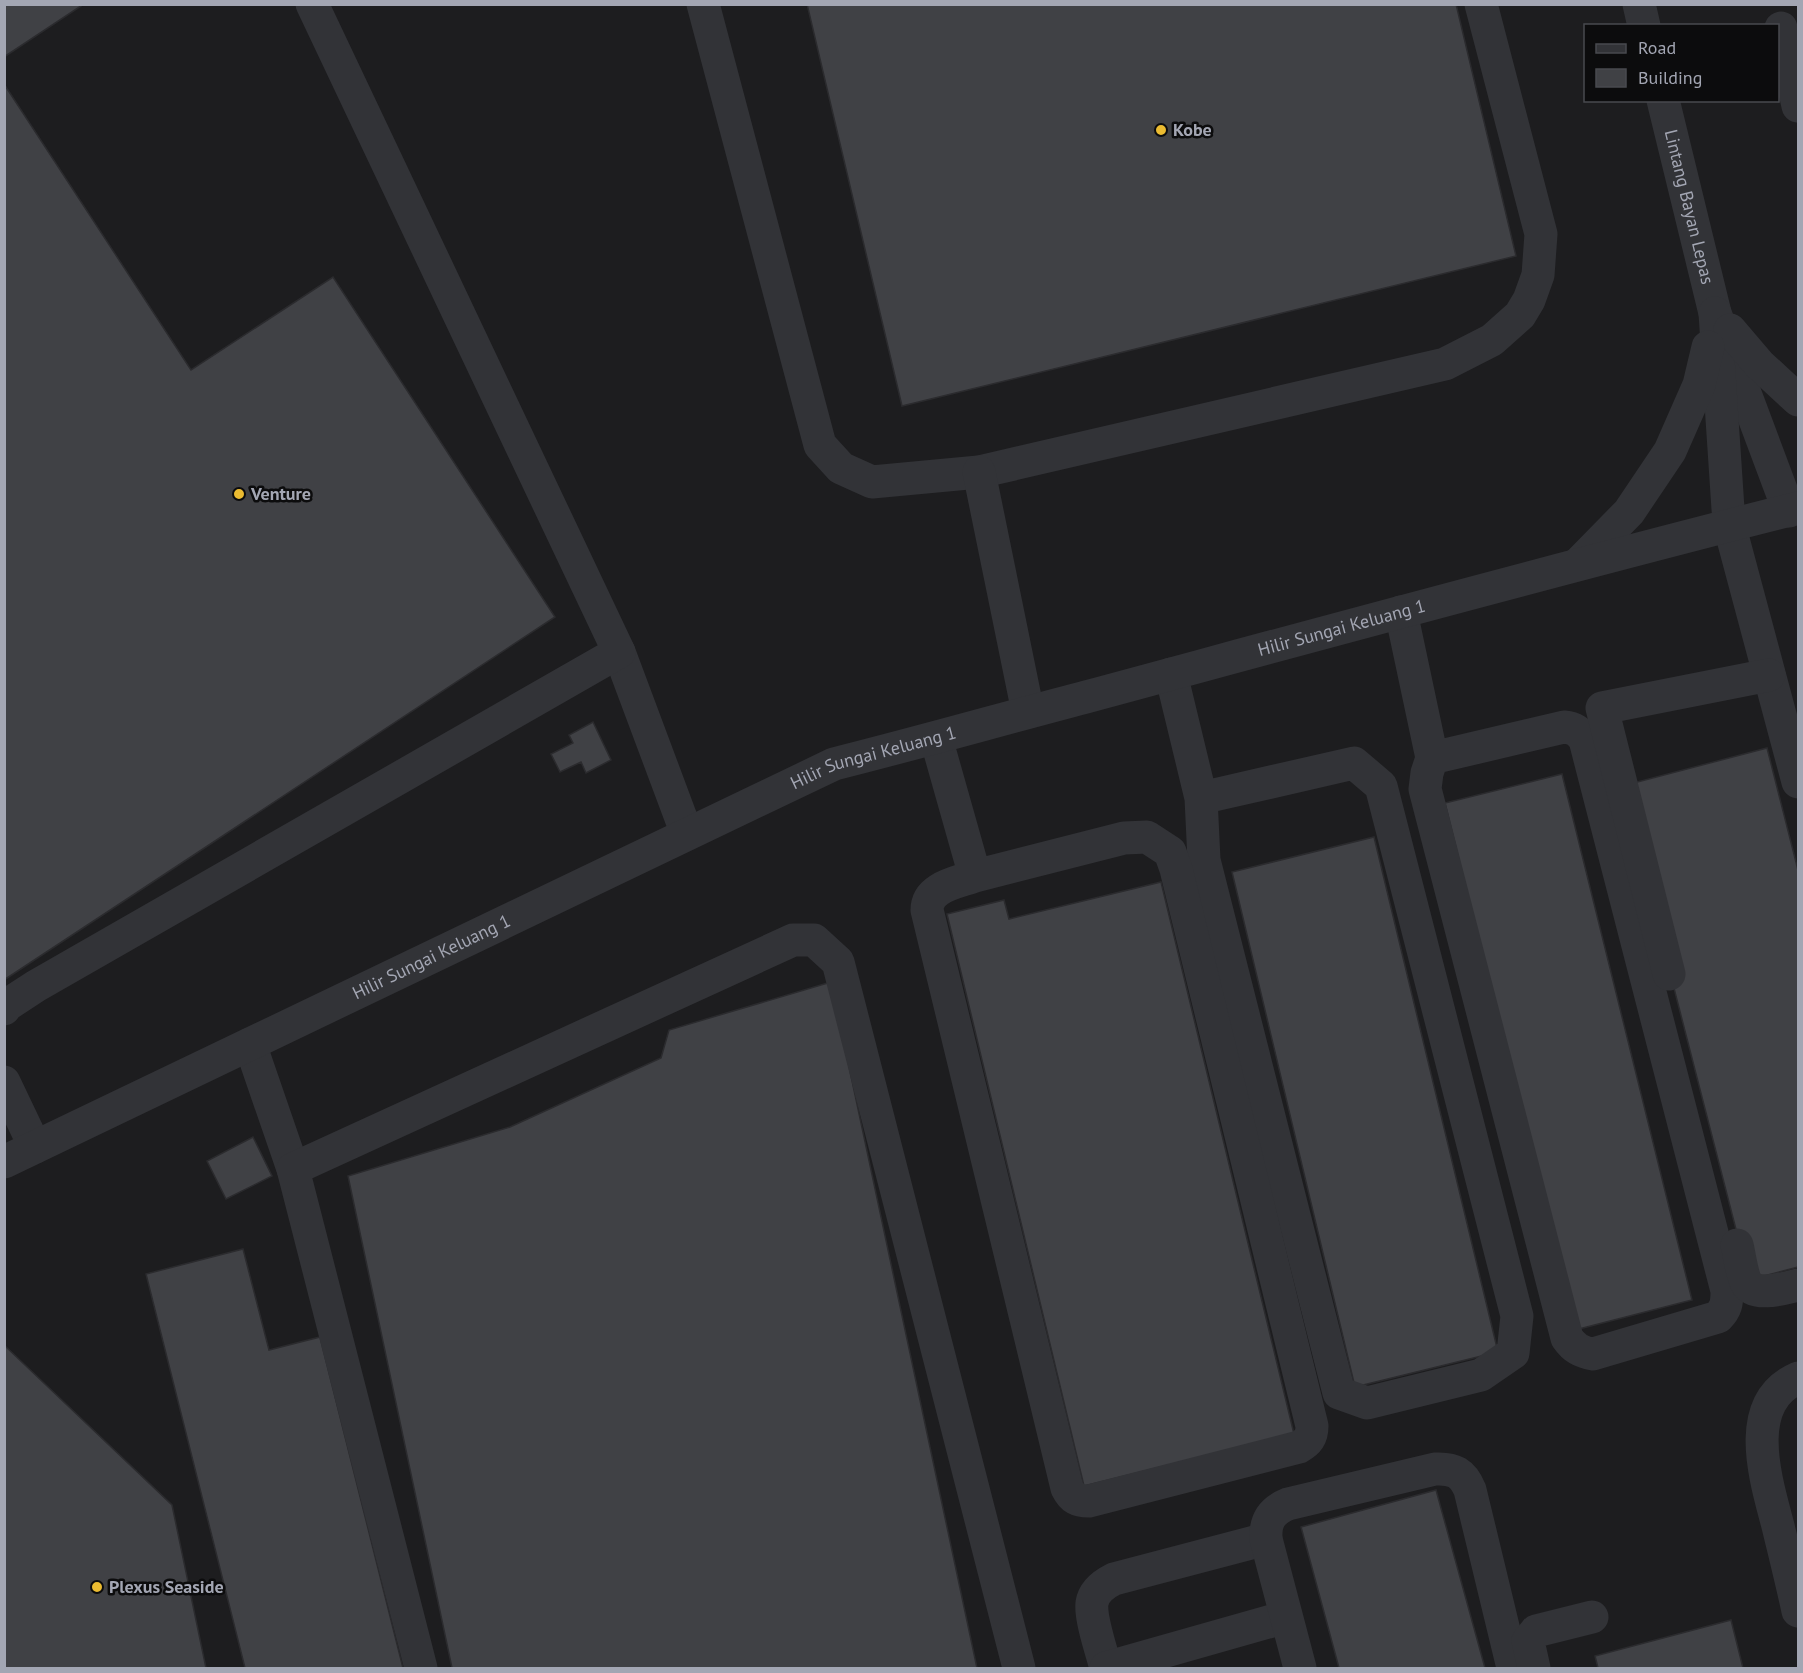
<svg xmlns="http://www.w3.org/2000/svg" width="1803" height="1673" viewBox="0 0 1803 1673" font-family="'PT Sans',sans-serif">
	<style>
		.built { fill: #1d1d1f; fill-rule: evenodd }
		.building { fill: #404145; stroke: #2b2b2e; stroke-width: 1.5 }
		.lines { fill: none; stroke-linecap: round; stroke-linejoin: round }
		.minor { stroke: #323337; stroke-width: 33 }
		.poi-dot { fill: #ebbb31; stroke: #0c0c0d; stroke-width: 2 }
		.labels { text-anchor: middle; stroke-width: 5; stroke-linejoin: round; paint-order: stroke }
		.poi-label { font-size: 18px; font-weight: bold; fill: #a3a6b3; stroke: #0c0c0d; text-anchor: start }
		.street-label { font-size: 18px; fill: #a3a6b3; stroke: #0c0c0d }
	</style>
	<rect width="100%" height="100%" fill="#111112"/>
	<path class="built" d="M5 5H1798V1668H5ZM1586 26H1778V100H1586Z"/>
	<g class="building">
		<path d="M4 4H84L4 57Z"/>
		<path d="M807 4H1456L1516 256 902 406Z"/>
		<path d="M4 84 191 370 333 277 555 617 4 980Z"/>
		<path d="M593 722 611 760 586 773 581 762 560 772 551 754 573 743 569 735Z"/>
		<path d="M1767 748 1798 870V1267L1749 1280 1622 786Z"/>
		<path d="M1562 774 1692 1300 1575 1330 1445 803Z"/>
		<path d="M1374 837 1498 1352 1355 1387 1232 872Z"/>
		<path d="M1161 882 1294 1434 1084 1486 947 914 1004 900 1009 919Z"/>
		<path d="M831 982 977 1668H452L348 1176 510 1127 661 1058 669 1030Z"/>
		<path d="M253 1137 272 1176 226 1199 207 1161Z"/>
		<path d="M243 1249 269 1350 320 1337 403 1668H245L146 1274Z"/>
		<path d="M4 1345 172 1505 206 1668H4Z"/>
		<path d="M1436 1490 1485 1668H1339L1301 1527Z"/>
		<path d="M1731 1620 1743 1668H1598L1595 1656Z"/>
	</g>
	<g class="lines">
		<g class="minor">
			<path d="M703 4 820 445 841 468 872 482 979 472 1445 364 1492 340 1520 315 1529 300 1538 275 1541 234 1481 4"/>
			<path d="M1639 4 1644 26"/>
			<path d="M1781 28 1798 106"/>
			<path id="s1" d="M1663 100 1715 313 1789 511"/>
			<path d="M1715 313 1729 524 1798 782"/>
			<path d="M1730 330 1759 364 1798 400"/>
			<path d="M979 472 1028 712"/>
			<path d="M1578 564 1629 512 1670 451 1699 385 1708 347"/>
			<path d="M1401 612 1432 758 1564 727C1574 728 1579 731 1585 740L1727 1291C1727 1303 1726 1309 1718 1317L1593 1354C1581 1352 1574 1348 1567 1338L1425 789 1427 773 1432 758"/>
			<path d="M619 652 687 834"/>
			<path d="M1171 674 1201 798 1354 763 1381 786 1517 1316 1513 1353 1481 1375 1367 1403 1339 1393 1204 860 1201 798"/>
			<path d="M936 738 975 876 1124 838 1147 837 1170 852 1176 869 1312 1426C1312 1437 1308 1442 1299 1447L1089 1501C1077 1501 1072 1498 1067 1488L927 910C927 887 956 883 975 876"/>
			<path d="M1669 974 1602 708 1769 675"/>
			<path d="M4 1009 7 1005 36 986 619 652 312 4"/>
			<path d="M250 1044 293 1169"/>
			<path d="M4 1082 35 1147"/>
			<path id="s2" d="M4 1162 834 764C918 743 1002 719 1086 697 1323 633 1560 568 1798 508"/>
			<path d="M1737 1245C1740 1257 1741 1271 1746 1282 1754 1298 1785 1288 1798 1285"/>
			<path d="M1798 1378C1741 1403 1766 1480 1778 1526 1785 1555 1792 1583 1798 1611"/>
			<path d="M421 1668 293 1169 793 940H814L838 962 1019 1668"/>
			<path d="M1106 1668C1102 1653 1090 1618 1092 1603 1094 1591 1104 1584 1114 1579L1266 1539"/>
			<path d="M1106 1668 1286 1617"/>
			<path d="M1300 1668 1266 1539C1265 1521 1271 1511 1288 1504L1435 1469C1454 1468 1463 1473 1470 1490L1513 1668"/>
			<path d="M1534 1668 1528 1641 1536 1631 1592 1617"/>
		</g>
	</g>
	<g class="poi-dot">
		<circle cx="1161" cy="130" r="6"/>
		<circle cx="239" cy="494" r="6"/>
		<circle cx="97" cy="1587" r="6"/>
	</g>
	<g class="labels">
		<g class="poi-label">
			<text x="1173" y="136">Kobe</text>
			<text x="251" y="500">Venture</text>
			<text x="109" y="1593">Plexus Seaside</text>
		</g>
		<g class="street-label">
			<text dy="6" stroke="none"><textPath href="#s1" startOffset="110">Lintang Bayan Lepas</textPath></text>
			<text dy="6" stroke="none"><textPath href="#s2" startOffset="1446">Hilir Sungai Keluang 1</textPath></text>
			<text dy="6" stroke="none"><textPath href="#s2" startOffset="960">Hilir Sungai Keluang 1</textPath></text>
			<text dy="6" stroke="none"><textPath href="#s2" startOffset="474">Hilir Sungai Keluang 1</textPath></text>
		</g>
	</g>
	<rect width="1803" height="1673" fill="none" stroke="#a3a6b3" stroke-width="12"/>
	<rect x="1584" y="24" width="195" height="78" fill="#0c0c0d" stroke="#484a4f" stroke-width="1.5"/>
	<rect x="1596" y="44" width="30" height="9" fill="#323337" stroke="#484a4f" stroke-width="1.5"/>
	<text x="1638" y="54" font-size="18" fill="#a3a6b3">Road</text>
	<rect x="1596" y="69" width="30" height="18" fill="#404145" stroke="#484a4f" stroke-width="1.5"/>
	<text x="1638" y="84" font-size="18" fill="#a3a6b3">Building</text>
</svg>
